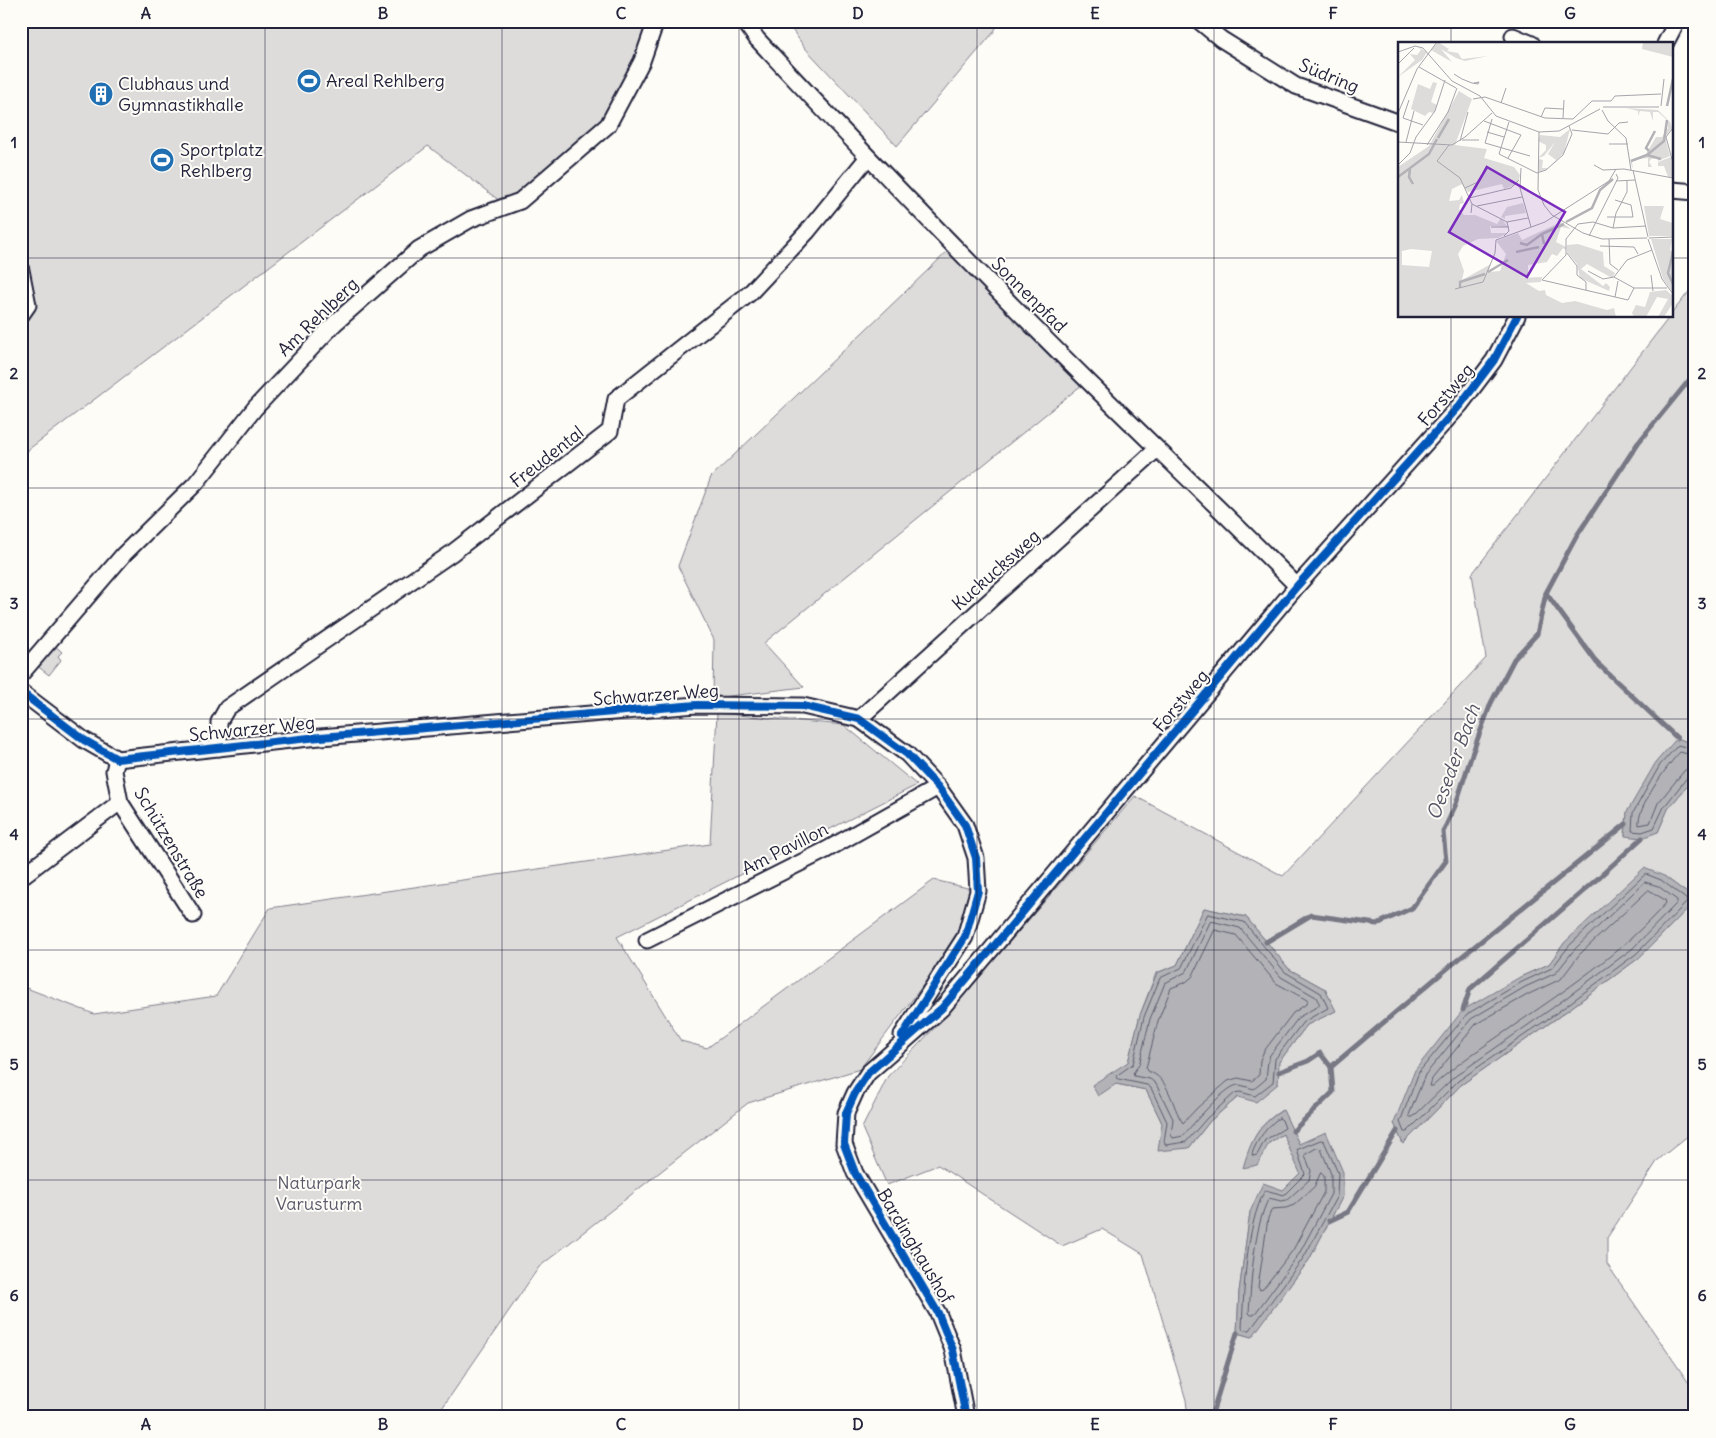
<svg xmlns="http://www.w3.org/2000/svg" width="1716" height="1438" viewBox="0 0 1716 1438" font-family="Delius,sans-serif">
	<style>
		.green { fill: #dddcdb; stroke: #807f8b; fill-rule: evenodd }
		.water { fill: #b2b2b7; stroke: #787885 }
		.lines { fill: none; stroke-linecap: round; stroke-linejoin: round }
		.shore { stroke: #5c5c6d; stroke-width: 1 }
		.stream { stroke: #787885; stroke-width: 5 }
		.minor-casing { stroke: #22223b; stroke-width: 19 }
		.minor { stroke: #fdfcf7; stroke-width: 15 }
		.cycleway-casing { stroke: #fdfcf7; stroke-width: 11 }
		.cycleway { stroke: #0057b8; stroke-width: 8 }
		.grid { fill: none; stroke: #22223b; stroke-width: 1; stroke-opacity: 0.55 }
		.labels { text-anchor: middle; stroke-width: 4; stroke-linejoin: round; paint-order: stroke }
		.street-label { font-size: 18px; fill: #22223b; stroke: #fdfcf7 }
		.poi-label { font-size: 18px; fill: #22223b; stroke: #fdfcf7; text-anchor: start }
		.park-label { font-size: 18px; fill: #5a5a6b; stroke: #fdfcf7 }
		.water-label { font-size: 19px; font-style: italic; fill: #545466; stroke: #fdfcf7 }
		.inset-river { fill: none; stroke: #b2b2b7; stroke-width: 2.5 }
		.inset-road { fill: none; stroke: #a5a5ac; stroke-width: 1 }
		.view { fill: #7b2cbf; fill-opacity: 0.15; stroke: #7b2cbf; stroke-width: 2.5 }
		.inset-edge { fill: none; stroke: #22223b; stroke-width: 2.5 }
		.neatline { fill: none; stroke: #22223b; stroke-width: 2 }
		.grid-label { font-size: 16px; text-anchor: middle; font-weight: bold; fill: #22223b }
	</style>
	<rect width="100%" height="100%" fill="#fdfcf7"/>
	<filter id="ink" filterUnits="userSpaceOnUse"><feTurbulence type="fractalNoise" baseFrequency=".02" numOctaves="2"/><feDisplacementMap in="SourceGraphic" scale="10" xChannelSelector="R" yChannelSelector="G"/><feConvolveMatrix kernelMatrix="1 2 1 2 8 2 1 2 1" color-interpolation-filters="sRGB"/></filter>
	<g filter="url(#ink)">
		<g class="green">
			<path d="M21 21H656L608 125 505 205 428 146 29 449 21 461Z"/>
			<path d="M786 21H1000L993 33 897 146 805 48Z"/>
			<path d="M949 250 1083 384 764 643 804 687 713 698 714 640 678 566 711 477Z"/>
			<path d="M1695 284V745L1677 738 1627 812 1625 835 1658 832 1668 809 1689 784 1695 774V899L1664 876 1565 942 1549 964 1520 977 1394 1123 1403 1144 1461 1085 1557 1018 1639 958 1695 901V1130L1658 1160 1607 1238V1264L1695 1392V1417H1188L1186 1400 1143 1254 1102 1229 1062 1246 938 1165 887 1185 862 1128 888 1076 947 1015 1135 796 1283 876 1486 658 1472 574 1670 316H1672V313ZM1204 908 1246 917 1289 969 1325 989 1335 1011 1307 1025 1279 1062 1210 1121 1189 1148 1162 1123 1146 1090 1116 1084 1128 1062 1140 1015 1156 973 1177 965ZM1282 1110 1299 1144 1343 1196 1309 1260 1251 1337 1237 1333 1239 1292 1250 1212 1283 1190 1301 1173 1283 1134 1269 1143 1244 1167C1251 1140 1258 1125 1282 1110Z"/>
			<path d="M53 644 62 652 58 656 61 660 49 675 36 665Z"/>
			<path d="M717 713 844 725 917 785 617 937 681 1041 707 1048 934 880 972 889 960 936 860 1069 748 1103 539 1267 436 1417H21V986L94 1014 216 996 270 908 710 844Z"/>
		</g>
		<g class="water">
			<path d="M1677 738 1695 745V774L1689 784 1668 809 1658 832 1642 838 1625 836 1627 812 1656 762Z"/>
			<path d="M1644 868 1664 876 1695 899V901L1639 958 1557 1018 1461 1085 1403 1144 1394 1123 1415 1070 1463 1010 1520 977 1549 964 1565 942Z"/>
			<path d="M1204 908 1246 917 1289 969 1325 989 1336 1011 1307 1025 1279 1062 1278 1084 1256 1102 1238 1097 1210 1121 1189 1148 1158 1151 1162 1123 1146 1090 1116 1084 1098 1096 1092 1085 1128 1062 1140 1015 1157 973 1177 965Z"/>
			<path d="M1283 1110 1299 1144 1326 1132 1343 1172V1196L1309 1260 1252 1337 1237 1333 1239 1292 1250 1212 1263 1183 1283 1190 1300 1173 1283 1134 1269 1143 1257 1165 1243 1168C1251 1140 1258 1125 1283 1110Z"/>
		</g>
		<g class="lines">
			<g class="shore">
				<path d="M1695 750 1678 745 1660 765 1633 813 1632 831 1642 832 1654 828 1664 807 1689 775 1695 773"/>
				<path d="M1695 756 1680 752C1668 764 1636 809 1639 825L1650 823 1658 803 1684 771 1688 768 1695 767"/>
				<path d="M1646 874 1661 880 1686 899 1687 902 1636 954 1555 1014 1458 1081 1407 1132H1404L1400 1122 1419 1072 1467 1014 1522 982 1552 968 1569 946Z"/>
				<path d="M1645 882 1658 886 1677 900V903L1632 949 1551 1009 1454 1077 1413 1117H1410L1409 1115 1425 1075 1471 1019 1525 987 1556 973 1574 950Z"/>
				<path d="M1649 890 1665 900 1666 903C1622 953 1564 991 1509 1029 1483 1047 1456 1064 1433 1086H1430L1432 1079 1476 1024 1529 994 1561 979 1579 955Z"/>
				<path d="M1208 914 1244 922 1285 972 1321 993 1328 1008 1303 1022 1275 1059 1273 1082 1255 1096 1240 1092 1235 1093 1207 1118 1186 1142 1166 1145 1164 1142 1167 1122 1151 1088 1147 1085 1118 1079 1116 1076 1133 1064 1144 1017 1160 978 1181 968Z"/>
				<path d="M1211 921 1240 928 1281 977 1316 997 1320 1005 1299 1017 1270 1055 1268 1061 1266 1079 1254 1089C1249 1088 1243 1085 1238 1085 1225 1086 1192 1125 1183 1136L1173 1138 1171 1135 1173 1119 1156 1084 1150 1079 1134 1076 1133 1073 1139 1065 1150 1019 1165 983 1186 972Z"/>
				<path d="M1215 930 1236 935 1276 983 1307 1000 1308 1003 1293 1013 1264 1051 1260 1060 1259 1075 1252 1081 1238 1078 1228 1081 1197 1108 1183 1123C1171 1106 1170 1077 1147 1071L1146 1068 1158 1021 1171 988 1186 982 1192 977Z"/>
				<path d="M1279 1118 1282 1120 1285 1128 1265 1140 1257 1155 1253 1156 1252 1154C1256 1141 1268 1125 1279 1118Z"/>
				<path d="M1321 1140 1324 1141 1338 1173 1337 1196 1304 1257 1250 1330H1244L1242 1328C1244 1287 1246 1226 1265 1190L1284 1195 1305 1174 1297 1150Z"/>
				<path d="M1317 1148 1321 1149 1331 1174V1194L1299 1254 1254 1315H1251L1249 1313C1251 1282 1254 1225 1269 1198L1281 1201 1287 1200 1309 1180 1311 1171 1305 1155Z"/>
				<path d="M1321 1173 1324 1176V1192L1293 1250 1263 1289 1260 1290 1258 1287 1268 1218 1272 1209 1286 1208 1294 1205 1314 1187Z"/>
			</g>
			<g class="stream">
				<path d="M1677 738 1597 663 1546 593 1576 537 1638 443 1695 373"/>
				<path d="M1266 942 1311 915 1377 924 1412 908 1446 861 1443 832 1456 804 1472 754 1491 703 1514 659 1537 634 1546 593"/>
				<path d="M1463 1010 1470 989 1596 880 1642 838"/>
				<path d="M1279 1072 1308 1061 1320 1053 1331 1067"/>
				<path d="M1293 1131 1333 1092 1331 1067 1449 967 1626 824"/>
				<path d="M1329 1221 1348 1212 1397 1131"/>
				<path d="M1211 1417 1237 1333"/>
			</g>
			<defs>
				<g id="minor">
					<path d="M744 21 757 39C868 158 980 275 1096 389 1163 455 1231 519 1297 586"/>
					<path d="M1199 21 1221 39 1296 86 1400 123"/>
					<path d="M1513 36 1532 44"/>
					<path d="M1665 44 1677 21"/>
					<path d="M1672 190 1695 192"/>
					<path d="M21 270 28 305 21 315"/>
					<path d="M21 674 124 554 196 483 255 408 335 323 419 249 471 219 520 201 608 125 642 61 656 21"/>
					<path d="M21 692 84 740 117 759 309 738 696 705 803 706 859 719 907 754 938 787 965 825 976 858 978 891 965 937 902 1035"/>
					<path d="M859 719 1157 449"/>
					<path d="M219 748V722L227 708 452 553 610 431 616 399 750 293 807 232 868 157"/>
					<path d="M117 759 114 771 120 802 193 915"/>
					<path d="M21 877 120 802"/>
					<path d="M647 940 826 850 938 787"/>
					<path d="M966 1417 953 1350 938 1313 855 1173 844 1144 846 1113 855 1093 868 1073 942 1008 1297 586 1460 405 1494 360 1517 316"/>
				</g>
			</defs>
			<use href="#minor" class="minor-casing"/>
			<use href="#minor" class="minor"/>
			<defs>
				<g id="cycleway">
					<path d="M21 692 84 740 117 759 309 738 696 705 803 706 859 719 907 754 938 787 965 825 976 858 978 891 965 937 902 1036"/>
					<path d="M966 1417 953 1350 938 1313 855 1173 844 1144 846 1113 855 1093 868 1073 942 1008 1297 586 1460 405 1494 360 1517 316"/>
				</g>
			</defs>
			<use href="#cycleway" class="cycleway-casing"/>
			<use href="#cycleway" class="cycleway"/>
		</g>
	</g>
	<path class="grid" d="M265 21V1417M502 21V1417M739 21V1417M977 21V1417M1214 21V1417M1451 21V44M21 258H1400M1672 258H1695M1451 316V1417M21 488H1695M21 719H1695M21 950H1695M21 1180H1695"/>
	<defs>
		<symbol id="stadium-disc" viewBox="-11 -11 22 22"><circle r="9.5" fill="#1f6fb2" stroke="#fdfcf7"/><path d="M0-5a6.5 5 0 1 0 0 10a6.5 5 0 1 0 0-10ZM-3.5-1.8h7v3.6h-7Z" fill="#fff"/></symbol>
		<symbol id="building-disc" viewBox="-11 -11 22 22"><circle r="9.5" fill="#1f6fb2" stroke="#fdfcf7"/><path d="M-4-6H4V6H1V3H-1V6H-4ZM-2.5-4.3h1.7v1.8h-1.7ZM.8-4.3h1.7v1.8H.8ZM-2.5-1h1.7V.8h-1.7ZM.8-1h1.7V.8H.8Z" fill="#fff"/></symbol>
	</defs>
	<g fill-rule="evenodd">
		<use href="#stadium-disc" x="295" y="67" width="28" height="28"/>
		<use href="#building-disc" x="87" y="80" width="28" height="28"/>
		<use href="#stadium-disc" x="148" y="146" width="28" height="28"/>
	</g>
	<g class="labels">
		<g class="street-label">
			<text transform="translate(1329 76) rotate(22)" y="6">Südring</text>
			<text transform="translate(1029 295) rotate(45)" y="6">Sonnenpfad</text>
			<text transform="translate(318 317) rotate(-44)" y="6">Am Rehlberg</text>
			<text transform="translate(1446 395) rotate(-50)" y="6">Forstweg</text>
			<text transform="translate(547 457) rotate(-38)" y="6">Freudental</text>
			<text transform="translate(996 570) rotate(-42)" y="6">Kuckucksweg</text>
			<text transform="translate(656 695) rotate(-4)" y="6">Schwarzer Weg</text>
			<text transform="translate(1181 701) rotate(-50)" y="6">Forstweg</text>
			<text transform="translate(252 729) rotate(-6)" y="6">Schwarzer Weg</text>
			<text transform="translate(171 843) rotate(59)" y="6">Schützenstraße</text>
			<text transform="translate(785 849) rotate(-27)" y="6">Am Pavillon</text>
			<text transform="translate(915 1246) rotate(59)" y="6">Bardinghaushof</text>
		</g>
		<g class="poi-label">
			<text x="326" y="87">Areal Rehlberg</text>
			<text x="118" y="90">Clubhaus und<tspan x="118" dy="21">Gymnastikhalle</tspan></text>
			<text x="180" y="156">Sportplatz<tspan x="180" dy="21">Rehlberg</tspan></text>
		</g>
		<g class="park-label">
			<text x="319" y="1189">Naturpark<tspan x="319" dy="21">Varusturm</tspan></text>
		</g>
		<g class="water-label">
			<text transform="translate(1453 762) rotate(-70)" y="7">Oeseder Bach</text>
		</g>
	</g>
	<g transform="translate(1398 42)">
		<rect width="275" height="275" fill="#fdfcf7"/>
		<path d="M40 0 51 7 49 9 60 11 64 17 90 14 67 19 58 16 43 7 54 20 33 8ZM245 0H275V15L244 7ZM20 5 29 10 24 18 0 35 17 18 12 12 19 13 23 8ZM35 40 39 41 33 60 39 63 36 71 31 70 27 74 13 67 20 42 32 47ZM61 49 74 57 57 103 89 107 86 116 116 125 122 133 120 142 106 147 104 142 70 150 64 142 54 147 51 159 61 158 64 153 66 161 62 162 61 167 66 173H77L99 182 103 176 110 185 92 184 93 191H110L100 196 80 197 65 204 60 212 66 229 64 238 93 222 90 230 102 229 108 212 98 199 120 191 124 198 163 180 173 187 163 185 158 200 168 205V208L165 206 159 214 154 212 149 220 130 223V235L121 236 144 235 143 240 128 241 141 249 147 248 148 253 164 261 177 259 209 268 216 266 218 275H0V125L31 104ZM13 207 34 209 31 225 4 223V209ZM228 66 260 68 272 80 274 86 267 95 272 114 260 119 259 116 253 117 251 120 254 125H250V116L240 117 234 120 235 127 232 119 248 112 258 95H264L270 86 269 78 260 70H255V79L252 70 242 69 240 74V69ZM172 87 166 111 149 127 141 130V117L145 118 144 126H150L158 118 150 112 157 100 146 114 140 116 148 108V103L140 99 142 93 162 95ZM273 115 275 124V135H270L266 124H260V120ZM125 161 128 171 107 174V177L103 175 109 165ZM246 164H266L262 177 275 181 274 194H251ZM253 197H274L272 208 275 209V251L265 237ZM180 202 205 210 206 224 217 231 214 236 189 222 183 227 205 244 208 241 212 245 211 249 182 236 179 222 169 210V203ZM268 248 275 254V261L266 275H260L270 257 259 255 248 275H236L234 271 238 263 247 265 252 250Z" fill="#dddcdb" fill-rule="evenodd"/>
		<path class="inset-river" d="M269 64 275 37M40 96 51 77M251 109 248 106 257 89M263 117 249 113 266 99 269 78M233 119 249 113M12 127 11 135 15 142M0 135 31 112 39 97M168 180 194 166 202 148 215 137M122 201 129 203 144 192M146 202 144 192 166 182M118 210 141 205M275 210 270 231 275 242M90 230 110 218M62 246V240L87 232"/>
		<path class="inset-road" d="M0 10 17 4 25 6 54 39 82 54 98 74 141 90 161 89 202 67M0 22 16 6M21 25 58 46M56 32 64 37 74 41 80 42 81 40 76 41M275 48V88M75 57 87 55 147 76 175 77 194 59H213L217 54 263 52M11 58 5 76 25 83M103 61 108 46M263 64 266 37M205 65H261M204 68 210 79 228 96 233 128M0 71 19 27 39 0M143 75 147 66 165 67M165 76 166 58M94 77 87 101 132 114M86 79 123 93 110 116M111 80 101 112 139 131M274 87 268 95 275 121M174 88 210 92 221 81 230 80M89 90 106 95M141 90 140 148 146 163 154 173 185 191 204 197 249 196M64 98H81M62 99 70 70M0 100 54 103 67 95 94 71M8 100 16 69M211 102H230M29 103 50 70 59 46M51 103 39 119 62 136 74 162 73 171M0 123 12 111 18 95 37 69 47 38M196 123 205 128 226 127 275 136M123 126 122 146 133 185M235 128 250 195M139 131 148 128 165 113 174 92 171 84M218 139 237 138M67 146 82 139 88 124M71 156 113 146 121 138M74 162 109 180 111 189 106 194M79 164 124 155M209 175H235L233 163 217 158M109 180 130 176M93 185H111M215 186 218 171 229 150V139M191 194 220 136 218 132M251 196 275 195M211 197 212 222 220 228M250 197 264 237 275 252M202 204 236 205 240 212M254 208 229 218 216 235 236 246H269M169 211 179 224V233L188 240V248M190 229 205 237 216 235M253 233 255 249M236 246 230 258 144 238 168 213V197L180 182 195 180 215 186 248 184M57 247 85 240 97 211 98 198 147 180 211 139 218 127M217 255 220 239"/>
		<path class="view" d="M89 125 167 170 129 235 51 190Z"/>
		<rect width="275" height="275" class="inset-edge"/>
	</g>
	<rect width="1716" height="1438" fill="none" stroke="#fdfcf7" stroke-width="55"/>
	<rect x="28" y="28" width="1660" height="1382" class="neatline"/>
	<g class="grid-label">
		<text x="146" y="19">A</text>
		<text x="383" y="19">B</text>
		<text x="621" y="19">C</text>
		<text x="858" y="19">D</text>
		<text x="1095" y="19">E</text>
		<text x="1333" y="19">F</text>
		<text x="1570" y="19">G</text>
		<text x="14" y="148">1</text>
		<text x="1702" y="148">1</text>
		<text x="14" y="379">2</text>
		<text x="1702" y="379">2</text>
		<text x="14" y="609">3</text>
		<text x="1702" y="609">3</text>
		<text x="14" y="840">4</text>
		<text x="1702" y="840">4</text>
		<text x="14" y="1070">5</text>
		<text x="1702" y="1070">5</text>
		<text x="14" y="1301">6</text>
		<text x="1702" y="1301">6</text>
		<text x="146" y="1430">A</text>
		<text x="383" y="1430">B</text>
		<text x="621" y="1430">C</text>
		<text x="858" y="1430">D</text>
		<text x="1095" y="1430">E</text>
		<text x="1333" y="1430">F</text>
		<text x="1570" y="1430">G</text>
	</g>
</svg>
